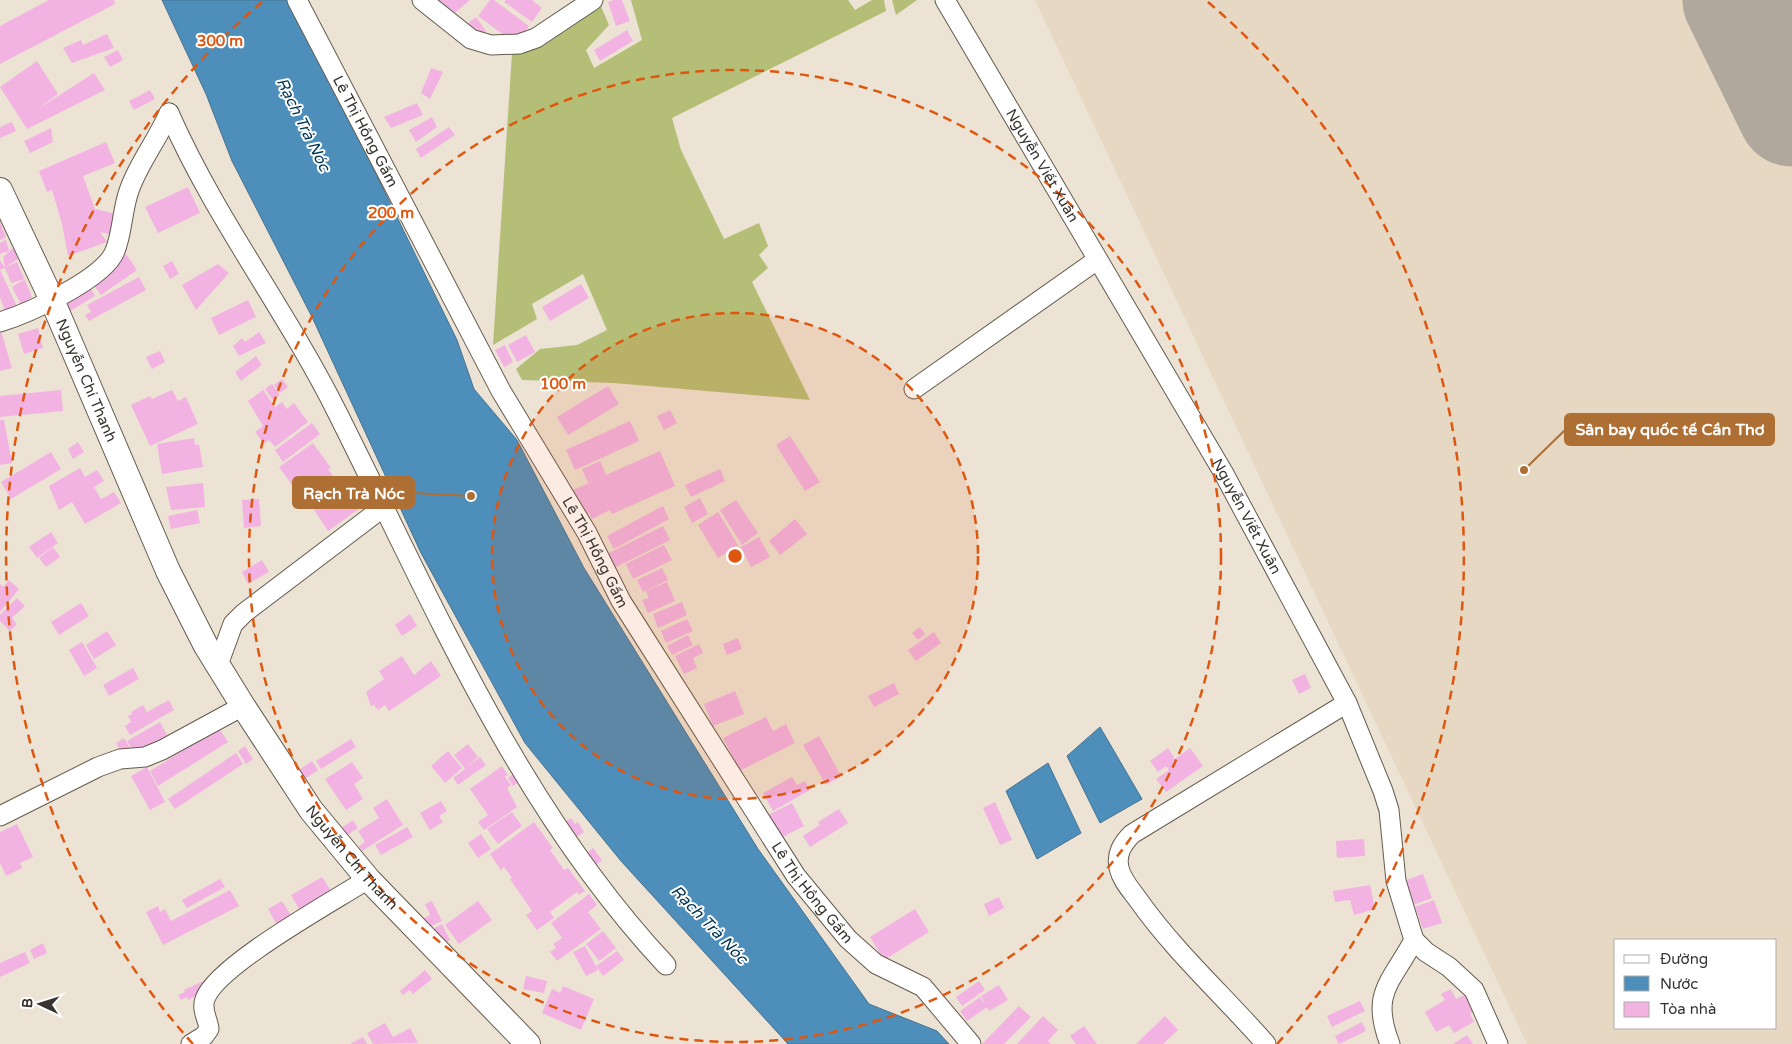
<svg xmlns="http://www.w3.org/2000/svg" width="1792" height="1044" viewBox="0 0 1792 1044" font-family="'Varela Round',sans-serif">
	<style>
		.built { fill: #e6d8c3; fill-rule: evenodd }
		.forest { fill: #b5be76 }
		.water { fill: #4d8ebb; stroke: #467391 }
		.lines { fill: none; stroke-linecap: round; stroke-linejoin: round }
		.runway { stroke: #b0a89c; stroke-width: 109 }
		.building { fill: #f2b3e3 }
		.minor-casing { stroke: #635b4e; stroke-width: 21 }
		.major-casing { stroke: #635b4e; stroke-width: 26 }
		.minor { stroke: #fff; stroke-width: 19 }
		.major { stroke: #fff; stroke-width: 24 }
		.ring { fill: none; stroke: #df570e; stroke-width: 2.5; stroke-dasharray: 9 6 }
		.labels { text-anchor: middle; stroke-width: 4; stroke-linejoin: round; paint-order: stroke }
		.street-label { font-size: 15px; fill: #37332e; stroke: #fff }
		.water-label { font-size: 16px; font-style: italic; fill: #003655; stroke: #fff }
		.centre { fill: #df570e; stroke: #fff; stroke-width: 2.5 }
		.ring-label { font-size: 15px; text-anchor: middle; font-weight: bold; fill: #df570e; stroke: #fff; stroke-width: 4; stroke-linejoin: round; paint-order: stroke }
		.leader { fill: none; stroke: #ae6f35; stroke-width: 2 }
		.callout-dot { fill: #ae6f35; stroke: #fff; stroke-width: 2 }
		.callout { fill: #ae6f35; stroke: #ae6f35; stroke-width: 2 }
		.callout-label { font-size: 16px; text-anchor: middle; font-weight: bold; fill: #fff }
	</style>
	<rect width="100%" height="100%" fill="#ede3d4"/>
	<path class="built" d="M1035 0H1792V1044H1527ZM1616 940H1776V1028H1616Z"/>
	<g class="forest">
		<path d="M631 0H848L855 10 872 0H884L886 11 672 118 681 150 724 239 759 223 768 246 759 255 768 268 752 282 810 400 614 383 522 380 516 369 540 349 577 345 607 330 583 274 532 304 537 319 493 345 512 53 564 32 600 4 609 25 586 50 594 68 642 40Z"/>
		<path d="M892 0H917L896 15Z"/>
	</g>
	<g class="water">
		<path d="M162 0H291L457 340 474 389 517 440 584 568 758 849 869 1004 937 1031 949 1044H788L621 861 525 743 421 553 312 317 232 161 206 94Z"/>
		<path d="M1100 727 1142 799 1100 823 1067 756Z"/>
		<path d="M1048 763 1081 833 1037 859 1006 791Z"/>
	</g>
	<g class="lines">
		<path class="runway" d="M1737 0 1792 112"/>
	</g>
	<g class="building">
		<path d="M49 0H114L115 4 0 64V26Z"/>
		<path d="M435 0H470L451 16Z"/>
		<path d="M490 0H494L529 26 516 44 478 16Z"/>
		<path d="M506 0H532L542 8 532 22 504 2Z"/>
		<path d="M614 0H622L630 21 616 26 608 2Z"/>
		<path d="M476 17 486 31 473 40 463 27Z"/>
		<path d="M627 30 633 41 600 61 594 50Z"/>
		<path d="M107 34 114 48 72 63 63 48 81 40 83 45Z"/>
		<path d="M118 50 123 60 110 67 104 57Z"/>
		<path d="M37 61 58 94 36 110 94 73 105 90 27 129 0 87Z"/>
		<path d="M431 68 443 72 430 99 421 93Z"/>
		<path d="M150 90 155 99 134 110 129 101Z"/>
		<path d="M417 103 423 115 391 128 384 117Z"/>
		<path d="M432 117 437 127 416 142 409 130Z"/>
		<path d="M12 122 16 131 0 138V127Z"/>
		<path d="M449 127 455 135 421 158 416 149Z"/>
		<path d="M51 128 53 142 30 153 24 141Z"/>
		<path d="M106 142 115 163 83 176 95 209 116 214 113 235 100 232 107 242 68 256 62 224 52 190 47 192 39 171Z"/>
		<path d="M188 187 200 213 158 233 145 207Z"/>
		<path d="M0 222 6 237 0 240Z"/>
		<path d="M6 240 9 251 0 254V243Z"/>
		<path d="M13 248 18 259 5 268 17 262 32 297 22 306 12 287 25 279 11 283 5 268 0 270 20 313 7 317 0 297V260L5 268 3 257Z"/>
		<path d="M126 254 137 270 101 295 90 280Z"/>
		<path d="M172 261 179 274 170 279 163 266Z"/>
		<path d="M218 264 229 273 196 310 182 285Z"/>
		<path d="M139 277 146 290 89 321 85 315 91 312 87 305Z"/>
		<path d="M88 283 95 296 67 313 59 300Z"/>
		<path d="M581 284 589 298 550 321 542 307Z"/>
		<path d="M248 300 256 317 219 335 211 318Z"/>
		<path d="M38 328 43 348 24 354 18 334Z"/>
		<path d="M1 331 12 368 0 371V332Z"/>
		<path d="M259 332 266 343 239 356 233 346 242 338 245 342Z"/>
		<path d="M526 335 535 352 517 362 508 345Z"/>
		<path d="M505 345 513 362 504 367 495 350Z"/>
		<path d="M160 351 165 362 152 369 146 357Z"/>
		<path d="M256 356 262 365 241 381 235 372Z"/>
		<path d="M282 379 288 387 280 393 274 385Z"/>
		<path d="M272 384 280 395 273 400 265 389Z"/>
		<path d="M608 386 619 404 568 435 557 417Z"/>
		<path d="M61 390 63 411 0 417V396Z"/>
		<path d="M172 390 178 401 186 397 198 424 150 446 131 405 150 396 152 399Z"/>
		<path d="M263 390 275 407 282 402 287 409 294 403 308 422 275 447 269 440 264 444 255 432 263 426 248 401Z"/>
		<path d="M670 410 677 423 664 430 657 416Z"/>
		<path d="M0 420H4L12 463 0 465Z"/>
		<path d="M630 421 639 441 575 470 566 450Z"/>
		<path d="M312 423 320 434 283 462 275 450Z"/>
		<path d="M790 436 820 482 805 491 776 445Z"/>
		<path d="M194 438 195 445 199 444 203 467 162 474 157 444Z"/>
		<path d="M78 442 84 452 73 459 68 449Z"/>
		<path d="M313 443 331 468 328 469 340 486 312 507 300 490 297 492 279 467Z"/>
		<path d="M660 451 675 486 612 514 610 510 592 519 589 513 580 517 568 492 603 477 588 483 582 469 600 461 606 475Z"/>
		<path d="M51 452 61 469 11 499 1 482Z"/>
		<path d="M80 468 85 477 97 470 104 481 94 487 101 499 114 492 121 503 85 524 72 502 59 510 49 486Z"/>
		<path d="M720 469 725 481 691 497 685 485Z"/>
		<path d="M203 483 205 507 171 510 166 487Z"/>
		<path d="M344 488 359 509 328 531 314 510Z"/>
		<path d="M700 498 708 514 692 523 684 507Z"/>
		<path d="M259 499 261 526 244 528 242 500Z"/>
		<path d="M736 500 758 533 742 545 720 510Z"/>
		<path d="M663 506 669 519 614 549 607 536Z"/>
		<path d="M197 510 200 523 171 529 168 516Z"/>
		<path d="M718 512 738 545 718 558 698 525Z"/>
		<path d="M795 519 807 534 780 555 769 541Z"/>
		<path d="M663 526 670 540 612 569 605 555Z"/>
		<path d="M51 532 58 543 37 558 29 547Z"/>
		<path d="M759 537 770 557 751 567 741 547Z"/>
		<path d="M664 545 672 560 633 579 626 564Z"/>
		<path d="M53 547 60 557 46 567 39 558Z"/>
		<path d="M262 560 269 572 248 584 242 572Z"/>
		<path d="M662 568 668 580 643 592 637 580Z"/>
		<path d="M9 580 19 589 0 612V584L3 587Z"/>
		<path d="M667 582 675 601 648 613 642 600 649 598 646 591Z"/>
		<path d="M17 598 25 606 12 618 17 624 10 631 0 621V615Z"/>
		<path d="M682 602 687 615 658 628 653 614Z"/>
		<path d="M81 603 89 616 59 635 51 622Z"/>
		<path d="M410 614 417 626 402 636 395 625Z"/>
		<path d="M687 619 693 631 666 643 661 631Z"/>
		<path d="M920 627 925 634 918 640 912 633Z"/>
		<path d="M107 631 116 645 94 659 86 645Z"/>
		<path d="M934 632 941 643 916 661 908 650Z"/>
		<path d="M688 635 693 645 672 655 667 646Z"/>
		<path d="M738 638 742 649 727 655 723 644Z"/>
		<path d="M82 642 97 668 84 676 69 650Z"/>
		<path d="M699 644 703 653 693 658 697 668 684 674 675 656Z"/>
		<path d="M402 656 414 675 431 661 441 676 389 711 385 705 378 710 374 705 371 706 366 692 384 679 379 671Z"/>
		<path d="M133 668 139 679 109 696 103 685Z"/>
		<path d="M1305 674 1311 688 1299 694 1292 680Z"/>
		<path d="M894 683 899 694 874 707 868 696Z"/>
		<path d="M735 691 744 714 713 726 704 704Z"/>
		<path d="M169 700 174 710 130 735 125 726 131 722 128 716 132 714 131 712 143 705 147 712Z"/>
		<path d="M766 717 773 731 786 724 795 743 733 774 729 766 736 763 723 738Z"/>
		<path d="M160 722 167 735 135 754 127 741Z"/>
		<path d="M219 728 228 742 158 786 150 771Z"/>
		<path d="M819 736 841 776 826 785 803 745Z"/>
		<path d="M124 738 132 751 124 756 116 743Z"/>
		<path d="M351 739 356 747 321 769 316 761Z"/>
		<path d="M468 744 478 757 466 768 480 757 486 765 458 785 453 778 465 769 454 755Z"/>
		<path d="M245 746 253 759 246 764 238 751Z"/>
		<path d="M1168 748 1175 759 1190 748 1203 766 1166 792 1156 779 1169 770 1166 766 1158 772 1150 761Z"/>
		<path d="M448 751 462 768 445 783 431 766Z"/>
		<path d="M236 753 243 764 175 809 168 799Z"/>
		<path d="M312 761 318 770 302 781 296 772Z"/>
		<path d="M352 762 363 778 354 784 363 799 346 810 325 779Z"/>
		<path d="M502 766 508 775 505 777 511 785 507 788 517 807 484 830 478 822 488 815 470 789Z"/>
		<path d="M147 767 165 802 150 810 131 776Z"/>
		<path d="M519 769 525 777 513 786 508 778Z"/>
		<path d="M792 777 797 785 805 781 810 790 773 811 763 793Z"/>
		<path d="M387 799 403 825 362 851 359 846 365 842 358 831 379 818 373 808Z"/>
		<path d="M441 801 447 811 439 816 443 822 430 830 420 813Z"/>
		<path d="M995 802 1012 840 1000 845 983 808Z"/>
		<path d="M792 803 804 826 775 841 764 817Z"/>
		<path d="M839 809 848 823 810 847 803 836 820 825 818 822Z"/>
		<path d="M512 812 522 826 498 844 487 829Z"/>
		<path d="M571 818 575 824 578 822 584 832 575 838 565 822Z"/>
		<path d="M353 820 358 828 346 836 341 828Z"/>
		<path d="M534 822 553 848 550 850 564 870 568 868 585 891 579 895 577 892 550 912 554 918 537 930 526 915 532 911 510 879 512 878 504 867 501 870 490 854Z"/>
		<path d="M17 824 33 857 20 863 22 868 6 876 0 863V832Z"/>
		<path d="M407 827 413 837 381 855 375 845Z"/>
		<path d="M481 834 491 849 478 858 468 843Z"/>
		<path d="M1364 839 1365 856 1337 858 1336 841Z"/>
		<path d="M593 848 602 860 589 870 580 859Z"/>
		<path d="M1423 874 1432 898 1413 905 1404 881Z"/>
		<path d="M322 877 331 891 303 916 291 895Z"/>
		<path d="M220 879 225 887 187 908 182 900Z"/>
		<path d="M1370 885 1375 909 1354 915 1350 900 1335 902 1333 891Z"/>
		<path d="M230 890 239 906 163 945 146 912 158 906 160 912 165 909 171 921Z"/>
		<path d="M589 894 597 905 588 912 601 929 557 961 550 952 556 948 553 944 562 938 551 923Z"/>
		<path d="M999 897 1004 908 989 916 984 904Z"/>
		<path d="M1434 900 1442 923 1423 929 1415 907Z"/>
		<path d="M282 901 294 920 279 929 268 909Z"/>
		<path d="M432 901 442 921 427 928 422 919 430 915 425 904Z"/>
		<path d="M478 901 492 920 459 944 445 925Z"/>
		<path d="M915 909 929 932 884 960 870 937Z"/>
		<path d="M442 924 450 940 441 945 433 929Z"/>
		<path d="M603 931 616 948 599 961 586 944Z"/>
		<path d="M43 943 47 953 34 959 30 950Z"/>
		<path d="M585 946 598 970 586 976 573 952Z"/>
		<path d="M617 951 624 960 603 976 596 966Z"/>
		<path d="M25 952 30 963 0 977V963Z"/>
		<path d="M425 970 432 979 413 994 410 990 403 995 400 991Z"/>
		<path d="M526 976 547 981 544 993 523 989Z"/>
		<path d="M206 980 210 989 188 1000 187 997 181 1000 178 995 185 992 184 990Z"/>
		<path d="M979 981 985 990 962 1006 956 997Z"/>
		<path d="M999 985 1008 1000 989 1011 987 1007 967 1021 960 1011 980 997 985 1004 981 996Z"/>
		<path d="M563 986 594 999 581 1030 542 1013 552 989 560 993Z"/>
		<path d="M1451 989 1456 999 1465 995 1473 1012 1470 1014 1474 1022 1454 1033 1449 1025 1436 1032 1425 1012 1445 1000 1441 994Z"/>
		<path d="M1360 1001 1365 1011 1332 1027 1327 1016Z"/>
		<path d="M1019 1006 1031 1017 1004 1044H982Z"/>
		<path d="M1043 1016 1058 1030 1048 1041 1051 1044H1017Z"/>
		<path d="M1165 1016 1178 1030 1163 1044H1136Z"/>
		<path d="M1362 1022 1366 1031 1339 1044 1335 1036Z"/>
		<path d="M385 1023 393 1037 410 1028 418 1043 373 1044 367 1033Z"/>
		<path d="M1084 1026 1097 1044H1076L1070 1036Z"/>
		<path d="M1467 1035 1473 1044H1453Z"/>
		<path d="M363 1037 367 1044H350Z"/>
	</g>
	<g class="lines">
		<defs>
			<g id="minor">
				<path id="s1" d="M297 0 501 391 587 533 621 601 796 876 848 939 876 964 923 987 971 1044"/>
				<path d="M422 0 471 39 491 45 519 44 536 38 593 0"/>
				<path id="s2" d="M945 0 1223 472 1347 703 1383 791 1389 810 1396 881 1414 940 1426 952 1449 967 1474 990 1498 1044"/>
				<path d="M169 113C215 218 286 310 337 412 433 603 518 807 666 965"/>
				<path d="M0 322C29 313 104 279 115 251 123 231 122 208 130 188 140 161 158 139 169 113"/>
				<path d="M914 389 1097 260"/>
				<path d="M218 665 233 624 244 613 385 506"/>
				<path d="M0 816 98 767 120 759 145 757 162 750 243 706"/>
				<path d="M191 1044 204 1036 209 1029C208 1019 201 1010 205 999 217 965 334 901 368 879"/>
				<path d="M1266 1044C1224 996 1176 953 1139 901 1132 891 1122 881 1119 868 1116 854 1122 844 1132 834L1347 703"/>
				<path d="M1390 1044C1370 993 1391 983 1414 940"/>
			</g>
			<g id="major">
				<path id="s3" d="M0 190 52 300 168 571 206 646 243 706 311 810 368 879 528 1044"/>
			</g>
		</defs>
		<use href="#minor" class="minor-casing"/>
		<use href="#major" class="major-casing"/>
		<use href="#minor" class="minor"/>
		<use href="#major" class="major"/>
	</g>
	<circle cx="735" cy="556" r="243" fill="#df570e" fill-opacity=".12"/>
	<g class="ring">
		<circle cx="735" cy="556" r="243"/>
		<circle cx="735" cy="556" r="486"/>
		<path d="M193 1044A729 729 0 0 1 262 2M1208 2A729 729 0 0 1 1277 1044"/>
	</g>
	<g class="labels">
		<g class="street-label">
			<text dy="5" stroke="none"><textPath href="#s1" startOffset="148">Lê Thị Hồng Gấm</textPath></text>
			<text dy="5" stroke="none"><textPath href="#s2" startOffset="192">Nguyễn Viết Xuân</textPath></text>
			<text dy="5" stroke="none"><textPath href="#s3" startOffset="209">Nguyễn Chí Thanh</textPath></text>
			<text dy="5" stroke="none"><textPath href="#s2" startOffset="598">Nguyễn Viết Xuân</textPath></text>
			<text dy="5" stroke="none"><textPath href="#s1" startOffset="628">Lê Thị Hồng Gấm</textPath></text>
			<text dy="5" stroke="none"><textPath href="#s3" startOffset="758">Nguyễn Chí Thanh</textPath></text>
			<text dy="5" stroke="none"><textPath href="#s1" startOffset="1032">Lê Thị Hồng Gấm</textPath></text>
		</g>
		<g class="water-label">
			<text transform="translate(304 124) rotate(64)" y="6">Rạch Trà Nóc</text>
			<text transform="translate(710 924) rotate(46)" y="6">Rạch Trà Nóc</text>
		</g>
	</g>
	<circle cx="735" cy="556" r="8" class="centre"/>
	<g class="ring-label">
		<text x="220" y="46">300 m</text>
		<text x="391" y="218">200 m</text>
		<text x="563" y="389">100 m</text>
	</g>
	<path class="leader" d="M1524 470L1565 430M471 496L414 493"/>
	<g class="callout-dot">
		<circle cx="1524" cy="470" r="5"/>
		<circle cx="471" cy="496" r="5"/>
	</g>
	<g class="callout">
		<rect x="1565" y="414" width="209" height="31" rx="5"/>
		<rect x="293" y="477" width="121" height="31" rx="5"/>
	</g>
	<g class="callout-label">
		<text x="1670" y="435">Sân bay quốc tế Cần Thơ</text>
		<text x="354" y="499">Rạch Trà Nóc</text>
	</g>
	<rect x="1614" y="939" width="162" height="90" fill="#ffffff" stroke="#afadab"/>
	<rect x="1624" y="955" width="25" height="8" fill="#ffffff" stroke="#afadab"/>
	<text x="1660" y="964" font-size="15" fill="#37332e">Đường</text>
	<rect x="1624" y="976" width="25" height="15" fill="#4d8ebb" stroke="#afadab"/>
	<text x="1660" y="989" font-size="15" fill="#37332e">Nước</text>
	<rect x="1624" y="1002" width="25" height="15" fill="#f2b3e3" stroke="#afadab"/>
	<text x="1660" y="1014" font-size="15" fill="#37332e">Tòa nhà</text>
	<g transform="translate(40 1004) rotate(274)" stroke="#ffffff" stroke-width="4" paint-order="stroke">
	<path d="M0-4L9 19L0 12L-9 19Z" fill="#37332e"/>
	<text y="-8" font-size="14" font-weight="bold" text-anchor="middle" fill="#37332e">B</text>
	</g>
</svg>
